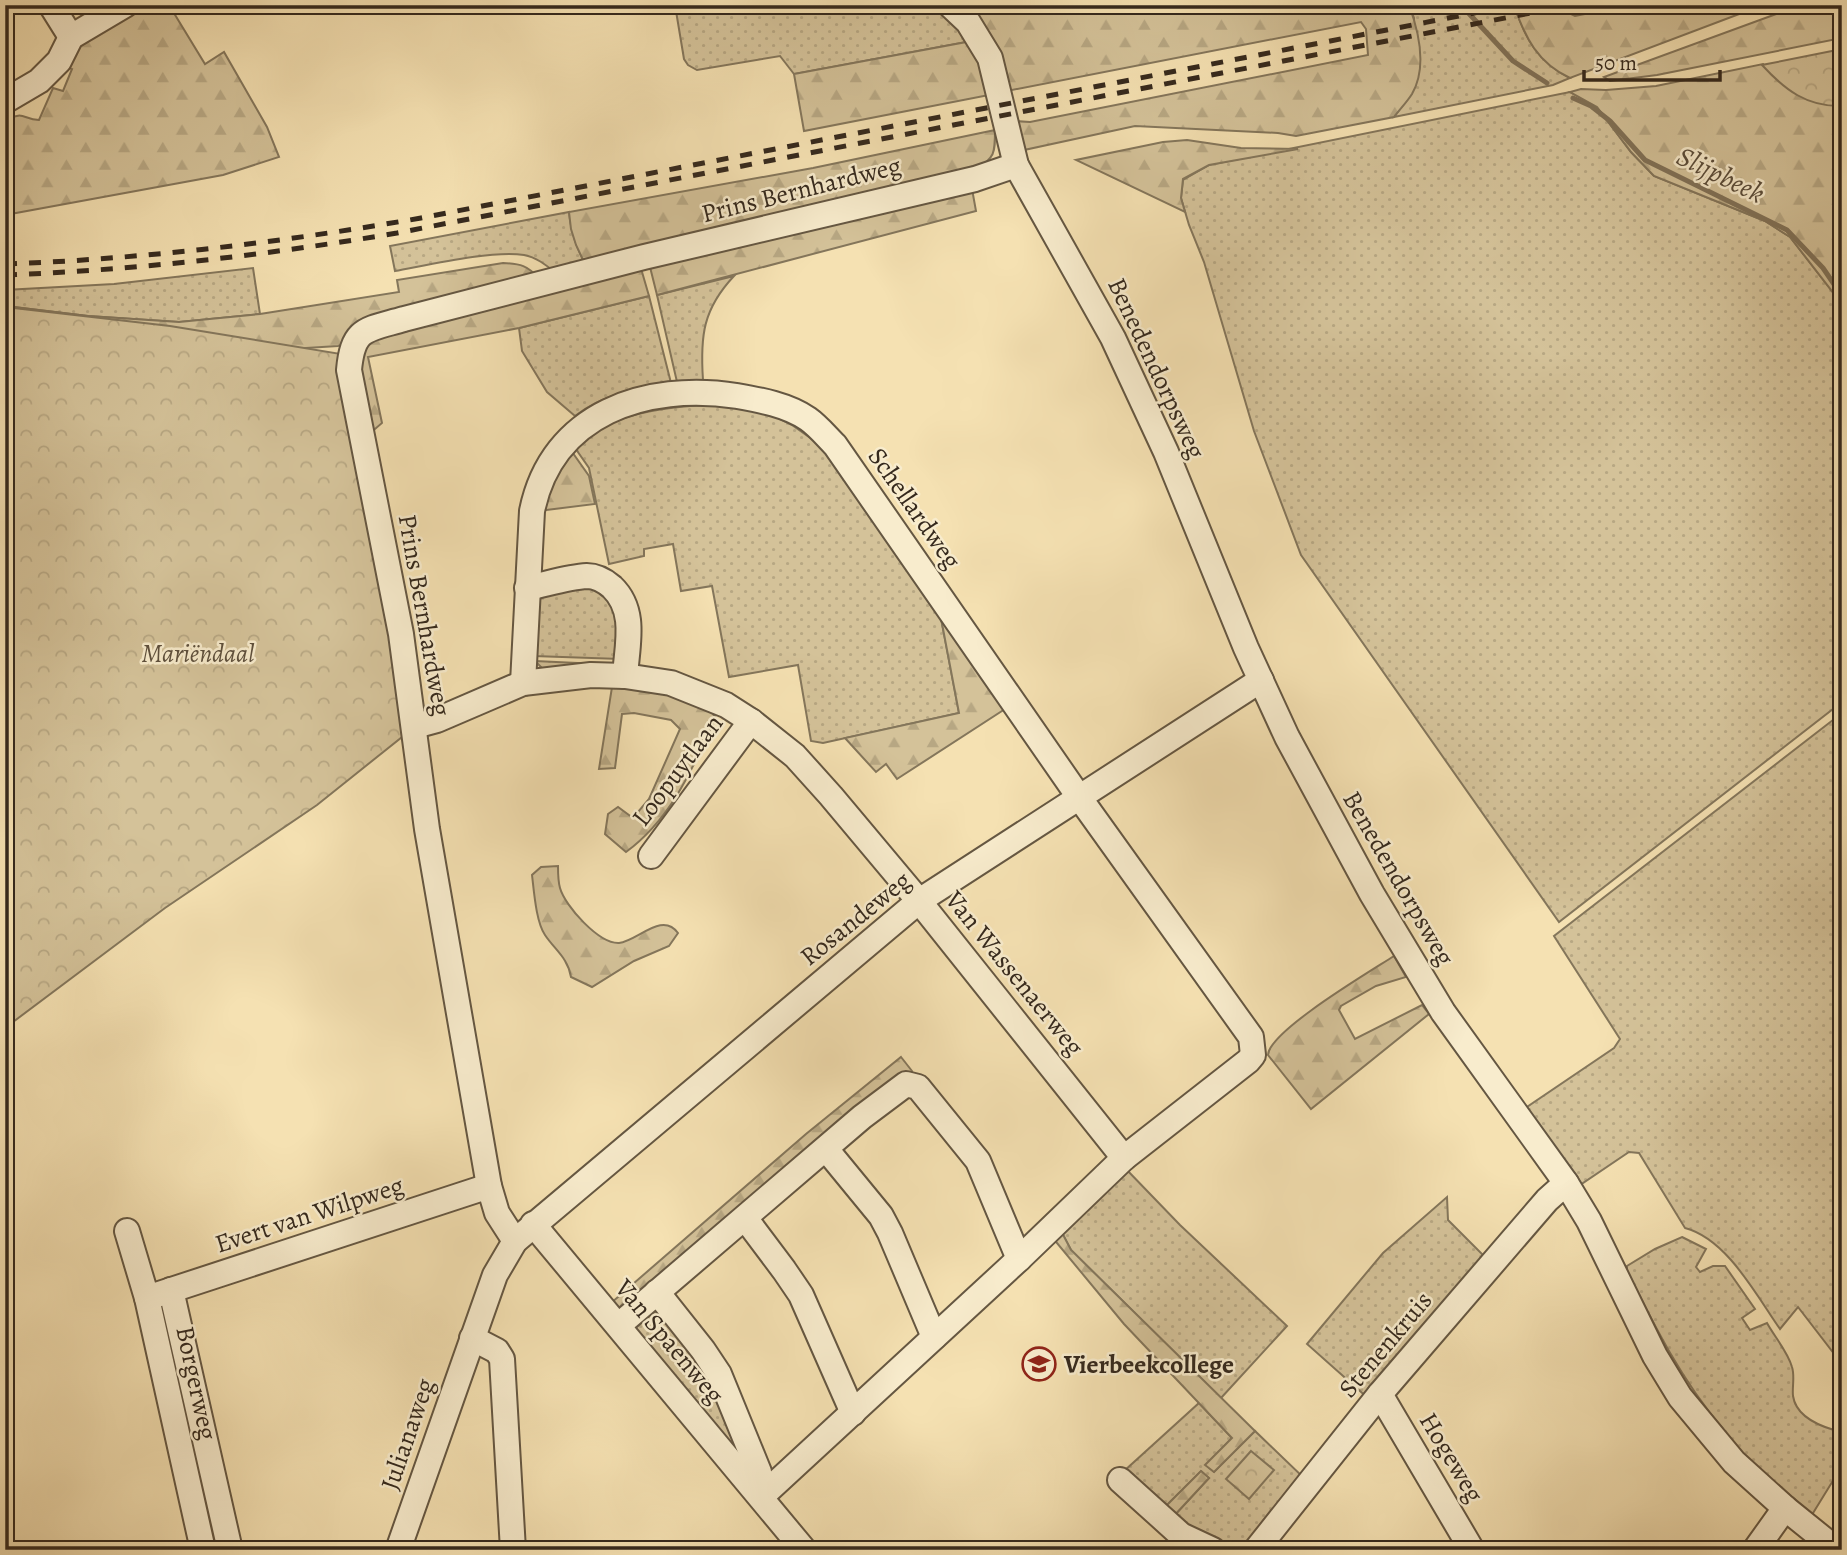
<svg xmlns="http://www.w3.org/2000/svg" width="1847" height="1555" viewBox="0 0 1847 1555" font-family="Alegreya,serif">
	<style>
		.grass { fill: url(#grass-dots); stroke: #84765b; stroke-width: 2 }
		.forest { fill: url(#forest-firs); stroke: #84765b; stroke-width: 2 }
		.park { fill: url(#park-crowns); stroke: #84765b; stroke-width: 2 }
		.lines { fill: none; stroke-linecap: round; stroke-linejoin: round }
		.stream { stroke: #817258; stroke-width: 5 }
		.minor-casing { stroke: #655742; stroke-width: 28 }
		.minor { stroke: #f8eccd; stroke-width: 24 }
		.rail { stroke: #35291d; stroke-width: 5; stroke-dasharray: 12 12; stroke-linecap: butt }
		.labels { text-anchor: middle; stroke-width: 5; stroke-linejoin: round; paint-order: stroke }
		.street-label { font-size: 26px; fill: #35291d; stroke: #f8eccd }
		.park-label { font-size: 26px; font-style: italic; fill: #5d4f3c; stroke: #f8eccd }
		.poi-label { font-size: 26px; font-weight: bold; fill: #35291d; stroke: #f8eccd; text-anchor: start }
		.water-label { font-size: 28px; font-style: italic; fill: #5b4d3a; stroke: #f8eccd }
	</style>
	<defs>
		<pattern id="grass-dots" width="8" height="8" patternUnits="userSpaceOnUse" patternTransform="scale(1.75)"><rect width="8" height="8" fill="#d4c299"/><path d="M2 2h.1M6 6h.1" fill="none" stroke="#b7a783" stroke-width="1.8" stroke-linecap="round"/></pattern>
		<pattern id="forest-firs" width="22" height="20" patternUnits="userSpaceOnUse" patternTransform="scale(1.75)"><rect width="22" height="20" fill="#d4c299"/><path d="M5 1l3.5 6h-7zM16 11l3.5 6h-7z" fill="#b7a783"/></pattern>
		<pattern id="park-crowns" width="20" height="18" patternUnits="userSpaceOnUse" patternTransform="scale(1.75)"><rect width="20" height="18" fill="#d4c299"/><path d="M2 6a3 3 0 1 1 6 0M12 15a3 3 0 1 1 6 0" fill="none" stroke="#b7a783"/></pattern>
	</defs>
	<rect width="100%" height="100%" fill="#f5e1b2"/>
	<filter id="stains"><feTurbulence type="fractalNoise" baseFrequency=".00286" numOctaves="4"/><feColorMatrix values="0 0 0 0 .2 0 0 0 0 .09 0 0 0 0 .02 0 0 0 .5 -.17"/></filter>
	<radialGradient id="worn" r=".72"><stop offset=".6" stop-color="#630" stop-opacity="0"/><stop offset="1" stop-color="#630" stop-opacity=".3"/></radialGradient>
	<g class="grass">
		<path d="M675 5H934L950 15 972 41 794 74 780 56 697 70 688 65 684 59Z"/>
		<path d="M1409 5H1514C1525 38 1538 63 1570 78L1553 85 1394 117 1412 93 1414 18Z"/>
		<path d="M1570 92 1597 107 1631 152 1654 176 1765 221 1790 237 1842 304V702L1559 922 1301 555 1254 431 1204 262 1189 225 1181 198 1183 180 1209 165Z"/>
		<path d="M569 212C571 233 577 248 586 266L556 273C546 265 536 257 524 255 492 250 428 265 395 271L390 246Z"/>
		<path d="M253 268 260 314 179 322 88 316 5 306V290L114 284Z"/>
		<path d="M734 276C703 309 700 336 703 380L677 382 657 295Z"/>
		<path d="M649 296 671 383C636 388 603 394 575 416L547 392 522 351 519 328Z"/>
		<path d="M713 405 761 409 792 425 823 447 940 613 959 713 823 743 811 741 798 665 729 677 712 586 681 591 673 544 644 549V556L609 564 589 468 573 445C610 414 666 406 713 405Z"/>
		<path d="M584 582 619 603 620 659 534 656 536 594Z"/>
		<path d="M535 661 620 665 544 670Z"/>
		<path d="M1842 713V1364L1798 1307 1780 1329C1756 1295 1727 1239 1685 1228L1639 1153 1629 1152 1577 1187 1524 1109 1614 1048 1620 1039 1554 936Z"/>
		<path d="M1125 1168 1180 1225 1287 1326 1221 1398 1071 1250 1060 1229Z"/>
		<path d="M1447 1197 1448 1220 1486 1258 1369 1399 1307 1344 1383 1253Z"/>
		<path d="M1682 1237 1706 1249 1696 1267 1700 1272 1713 1266H1725L1755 1309 1742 1318 1750 1330 1767 1323C1774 1336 1788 1352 1792 1367 1795 1376 1792 1387 1793 1396 1796 1416 1817 1425 1834 1430L1842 1425V1466L1810 1518 1723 1437V1429C1682 1381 1655 1327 1627 1271V1266L1655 1249Z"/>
		<path d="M656 1305 698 1351 744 1463 629 1326Z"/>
		<path d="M1199 1403 1232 1438 1206 1465 1214 1472 1255 1431 1304 1478 1245 1550C1219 1550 1192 1535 1172 1518L1209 1478 1201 1471 1166 1506 1123 1472Z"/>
	</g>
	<g class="forest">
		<path d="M141 5H169L205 64 224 52 267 127 279 157 223 175 5 215V121C24 110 22 119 39 120L53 88 63 91 72 69 66 67 76 42Z"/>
		<path d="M962 5H1409C1419 32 1427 68 1412 94 1407 102 1400 109 1394 117L1296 136 1278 133 1135 126 1024 150 1014 121 1030 122 1368 55 1366 29 1361 22 1007 91Z"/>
		<path d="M1514 5H1569L1571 14 1575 16 1631 5H1763L1570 78C1538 63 1525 38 1514 5Z"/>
		<path d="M1801 5H1842V38L1657 75 1610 81 1604 77Z"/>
		<path d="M972 41 989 95 804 131 794 74Z"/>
		<path d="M1763 64 1772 74 1842 105V304L1790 237 1765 221 1654 176 1631 152 1597 107 1570 92 1581 89 1606 90 1656 86Z"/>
		<path d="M995 130C995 154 995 157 975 171L586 266 576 245 571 229 569 212 813 168Z"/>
		<path d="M1187 140 1241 148 1298 149 1209 165 1183 179 1181 198 1185 212 1076 160 1163 142Z"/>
		<path d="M972 189 976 211 657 295 649 263Z"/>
		<path d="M503 263C520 264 528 265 539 279L338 346 258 351 5 331V306L88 316 179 322 260 314 399 292 397 280Z"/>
		<path d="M640 265 649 296 519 328 368 357 382 423 368 435 357 356 376 334Z"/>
		<path d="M570 449 589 476 595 504 538 511Z"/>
		<path d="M940 613 1005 709 897 779 886 764 876 772 845 738 959 713Z"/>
		<path d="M612 687C637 688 702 695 716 718 692 769 672 818 626 852L605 834 608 814 618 807 633 818 649 799 680 729 671 720 634 713 622 714 615 768 599 769Z"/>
		<path d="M558 866C558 873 558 881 560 888 565 906 599 944 619 943 638 941 662 911 678 933L669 946 634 961 592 987 571 977C568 958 555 950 545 935 536 922 534 891 532 875L541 867Z"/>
		<path d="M1394 956 1406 977 1376 986 1341 1006 1339 1010 1355 1039 1422 1005 1429 1014 1311 1109 1268 1055C1269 1031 1371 971 1394 956Z"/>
		<path d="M901 1057 912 1071 619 1312 611 1303 806 1134Z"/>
		<path d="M1060 1229 1071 1250 1255 1431 1214 1472 1205 1465 1232 1438 1124 1324 1052 1237Z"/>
		<path d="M1201 1471 1209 1478 1172 1518 1166 1506Z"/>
	</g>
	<g class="park">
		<path d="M1842 49V106C1807 107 1785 90 1762 65Z"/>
		<path d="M5 307 170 326 341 354 407 733 317 805 165 908 5 1028Z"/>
		<path d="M1251 1451 1274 1470 1249 1499 1226 1479Z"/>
	</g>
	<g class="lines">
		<g class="stream">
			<path d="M1461 5 1513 61 1547 83"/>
			<path d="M1573 98 1591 106 1610 121 1645 160 1787 230 1823 268 1842 296"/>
		</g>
		<defs>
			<g id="minor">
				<path d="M51 5 71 37"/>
				<path d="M950 5 968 22 990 58 1016 165 1113 338 1166 452 1246 648 1287 737 1372 894 1443 1012 1566 1183 1589 1221 1655 1356 1680 1397 1734 1462 1785 1508 1837 1550"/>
				<path d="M5 101 39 81 59 61 71 37 125 5"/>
				<path d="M527 588C547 584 568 577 587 576 597 576 605 581 612 587 637 611 627 645 625 676"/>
				<path d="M523 683 532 511C552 413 646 382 737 396 760 400 788 405 808 419 818 426 826 436 835 445L1079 797 1251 1037 1253 1055 1248 1061 1124 1158 1019 1259 761 1497"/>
				<path d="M415 726 437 720 523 683 591 675 625 676 671 683 726 705 751 721 795 756 831 796 919 901 1124 1158"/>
				<path d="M651 856 751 721"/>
				<path d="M826 1149 881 1216 890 1233 934 1337"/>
				<path d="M745 1218 784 1270 801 1295 853 1413"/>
				<path d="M533 1224 804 1550"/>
				<path d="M127 1231 147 1298 203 1550"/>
				<path d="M515 1241 497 1213 489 1186 427 829 401 634 349 370C353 327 366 330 404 319L644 257 975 179 1016 165"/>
				<path d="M171 1290 230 1550"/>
				<path d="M657 1292 703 1350 719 1374 759 1472 761 1494"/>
				<path d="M147 1298 489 1186"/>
				<path d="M619 1325 862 1117 906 1084 918 1087 978 1161 1019 1259"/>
				<path d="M472 1338 497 1351 502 1359 513 1550"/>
				<path d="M1380 1394 1472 1550"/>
				<path d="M1120 1480 1181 1535 1213 1550"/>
				<path d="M398 1550 495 1275 515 1241 919 901 1261 680"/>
				<path d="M1256 1550 1380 1394 1547 1200 1566 1183"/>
				<path d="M1755 1550 1785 1508"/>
			</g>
		</defs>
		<use href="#minor" class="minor-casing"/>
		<use href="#minor" class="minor"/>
		<g class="rail">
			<path d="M5 264C145 259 283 242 421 218L1515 5"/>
			<path d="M5 275C137 270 267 255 397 233L1572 5"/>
		</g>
	</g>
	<defs>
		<symbol id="school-ring" viewBox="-11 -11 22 22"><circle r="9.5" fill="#f8eccd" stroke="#8f2418" stroke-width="1.5"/><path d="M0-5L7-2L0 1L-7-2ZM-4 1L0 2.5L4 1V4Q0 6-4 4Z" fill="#8f2418"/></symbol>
	</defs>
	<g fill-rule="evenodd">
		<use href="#school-ring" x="1020" y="1345" width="38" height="38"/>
	</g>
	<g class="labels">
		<g class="street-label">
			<text transform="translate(801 189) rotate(-14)" y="9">Prins Bernhardweg</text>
			<text transform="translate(1157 368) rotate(65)" y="9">Benedendorpsweg</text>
			<text transform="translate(915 508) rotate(55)" y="9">Schellardweg</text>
			<text transform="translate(425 615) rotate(80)" y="9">Prins Bernhardweg</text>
			<text transform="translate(677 770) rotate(-53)" y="9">Loopuytlaan</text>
			<text transform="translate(1399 878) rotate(60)" y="9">Benedendorpsweg</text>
			<text transform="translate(855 918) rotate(-39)" y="9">Rosandeweg</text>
			<text transform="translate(1015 973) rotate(51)" y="9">Van Wassenaerweg</text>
			<text transform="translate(309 1214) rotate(-18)" y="9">Evert van Wilpweg</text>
			<text transform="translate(670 1341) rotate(50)" y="9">Van Spaenweg</text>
			<text transform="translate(1385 1344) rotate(-50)" y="9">Stenenkruis</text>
			<text transform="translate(197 1383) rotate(78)" y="9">Borgerweg</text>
			<text transform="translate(407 1434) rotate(-71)" y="9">Julianaweg</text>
			<text transform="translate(1452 1457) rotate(59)" y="9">Hogeweg</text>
		</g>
		<g class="park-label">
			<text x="198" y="662">Mariëndaal</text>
		</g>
		<g class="poi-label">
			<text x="1064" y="1373">Vierbeekcollege</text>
		</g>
		<g class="water-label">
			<text transform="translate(1721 174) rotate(26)" y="10">Slijpbeek</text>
		</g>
	</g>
	<rect width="1847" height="1555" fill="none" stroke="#f5e1b2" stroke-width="28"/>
	<rect x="7" y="7" width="1833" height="1541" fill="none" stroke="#35291d" stroke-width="3.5"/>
	<rect x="14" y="14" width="1819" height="1527" fill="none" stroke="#35291d" stroke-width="2"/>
	<path d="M1584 70v10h136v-10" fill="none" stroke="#35291d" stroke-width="3.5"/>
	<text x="1595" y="70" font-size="21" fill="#35291d" stroke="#f8eccd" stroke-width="5" paint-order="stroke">50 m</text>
	<rect width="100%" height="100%" filter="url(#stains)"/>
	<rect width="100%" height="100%" fill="url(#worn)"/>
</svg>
